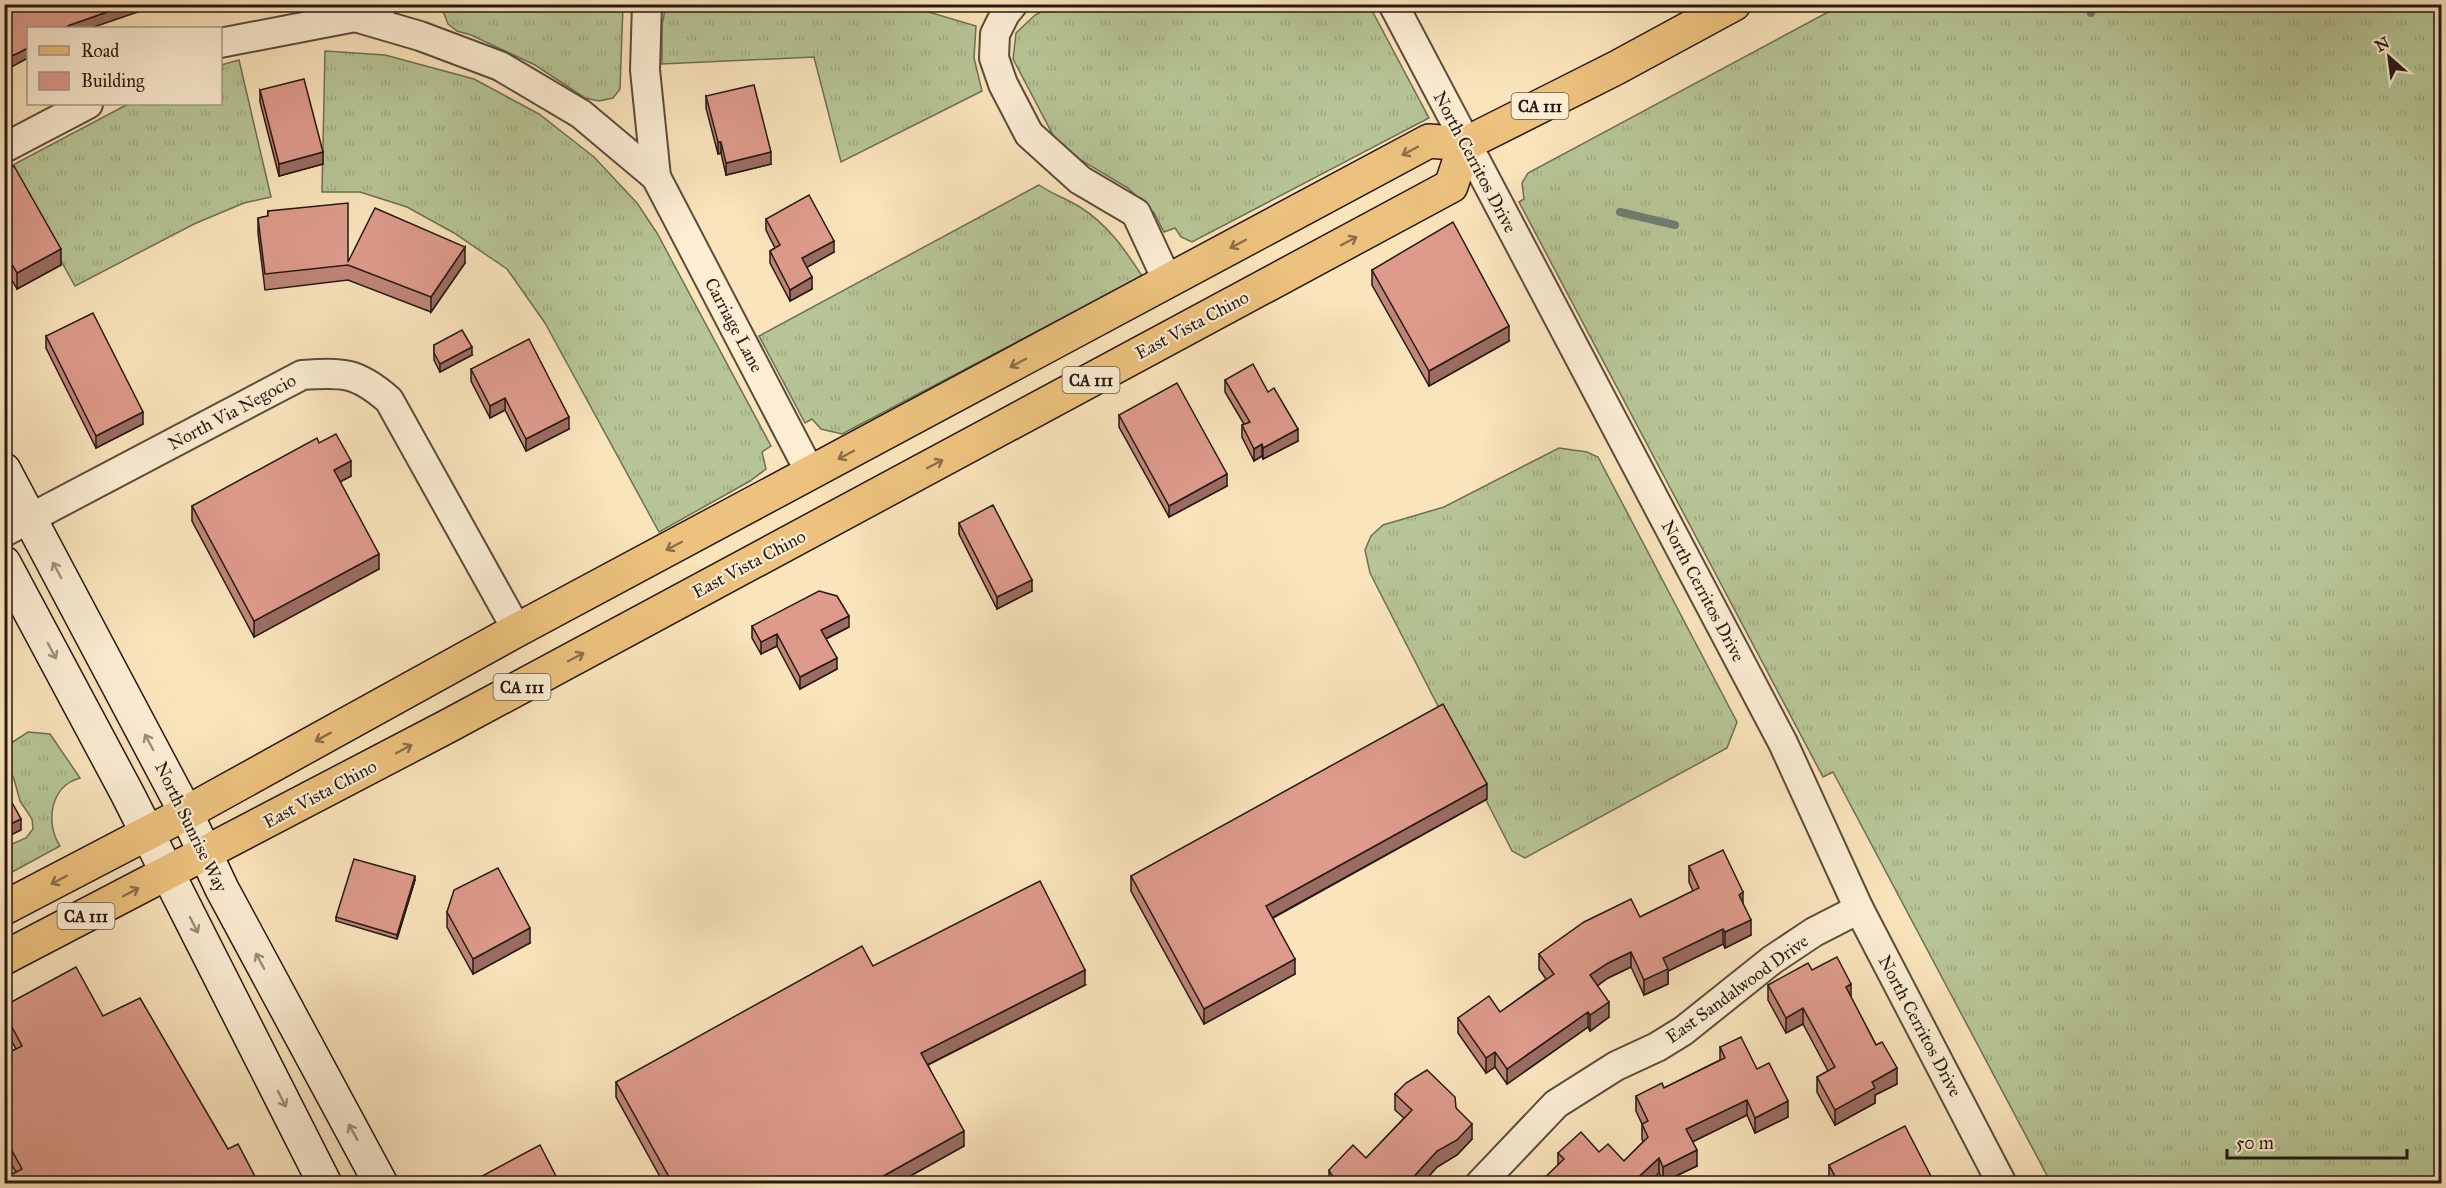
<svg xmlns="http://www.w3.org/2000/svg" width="2446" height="1188" viewBox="0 0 2446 1188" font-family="'IM FELL Great Primer',serif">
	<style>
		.grass { fill: url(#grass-tufts); stroke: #6e6f54; stroke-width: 1.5 }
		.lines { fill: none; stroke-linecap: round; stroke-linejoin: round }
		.stream { stroke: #6e7d71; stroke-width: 8 }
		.minor-casing { stroke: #5b4c3d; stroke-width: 32 }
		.secondary-casing { stroke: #261913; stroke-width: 36 }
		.primary-casing { stroke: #261913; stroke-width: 36 }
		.minor { stroke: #fcedd3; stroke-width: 28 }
		.secondary { stroke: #fcedd3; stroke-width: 33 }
		.primary { stroke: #edc27e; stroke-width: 33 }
		.wall { fill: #bf8578; stroke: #261913; stroke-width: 1.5 }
		.shaded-wall { fill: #9b6c62; stroke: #261913; stroke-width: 1.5 }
		.building { fill: #de9b8c; stroke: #261913; stroke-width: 1.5 }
		.oneway { stroke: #8a6e48 }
		.oneway2 { stroke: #9c8e7d }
		.labels { text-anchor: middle; stroke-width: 4.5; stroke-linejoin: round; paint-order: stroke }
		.shield { fill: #fcedd3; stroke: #66594d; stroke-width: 1.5 }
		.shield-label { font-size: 16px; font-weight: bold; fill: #261913 }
		.street-label { font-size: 18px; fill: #261913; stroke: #fcedd3 }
	</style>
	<defs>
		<pattern id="grass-tufts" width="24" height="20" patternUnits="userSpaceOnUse" patternTransform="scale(1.5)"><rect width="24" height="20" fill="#b7c596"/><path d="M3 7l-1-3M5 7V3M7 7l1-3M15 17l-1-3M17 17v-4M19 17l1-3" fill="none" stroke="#9da980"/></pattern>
	</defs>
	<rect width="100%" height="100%" fill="#fae4bc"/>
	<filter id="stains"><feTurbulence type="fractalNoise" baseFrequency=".00333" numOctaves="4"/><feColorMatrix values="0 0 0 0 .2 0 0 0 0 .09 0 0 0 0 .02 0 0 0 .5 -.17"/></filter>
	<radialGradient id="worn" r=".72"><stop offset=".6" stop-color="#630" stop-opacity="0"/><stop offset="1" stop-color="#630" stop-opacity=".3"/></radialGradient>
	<g class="grass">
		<path d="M445 4 623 5 620 89 613 98 599 101 585 98 535 65 471 35 457 31 448 24 443 11Z"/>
		<path d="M1843 4 2441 5V1183H2051L1833 772 1823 777 1519 202 1524 199 1522 183 1528 173Z"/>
		<path d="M666 5H905L976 26 974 58 982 91 841 162 814 57 662 64V25Z"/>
		<path d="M1054 5H1369L1429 118 1192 242 1181 237 1175 228 1164 232 1154 213 1128 188 1069 153 1054 137 1013 59 1016 33 1035 15Z"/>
		<path d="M325 51 385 55 474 79 539 114 594 157 637 203 657 233 771 446 762 452 766 469 750 481 659 532 545 323 507 269 454 233 407 207 360 192H322Z"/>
		<path d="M239 60 271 197 244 203 194 224 75 286 9 167 128 104H220L221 65Z"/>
		<path d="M1039 185C1052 194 1067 199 1080 207 1108 225 1124 248 1142 276L842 434 821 429 812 419 805 423 759 336Z"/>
		<path d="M1559 448 1587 452 1598 457 1737 722 1727 748 1525 858 1512 851 1370 573 1365 550 1371 536 1383 525 1444 507Z"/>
		<path d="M28 732 50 734 80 778C50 786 45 823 60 846L5 876V847L26 838 33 829 32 819 20 801 14 779 5 763V747Z"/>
	</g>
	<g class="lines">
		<g class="stream">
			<path d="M2091 13 2093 4"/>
			<path d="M1620 212 1675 225"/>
		</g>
		<defs>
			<g id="minor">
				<path d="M647 4 645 70 656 177 811 474"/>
				<path d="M1013 4 1005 14 995 34 994 58 1003 84 1029 134 1080 180 1136 213 1168 282"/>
				<path d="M1393 4 1783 743 1859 909 2002 1184"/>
				<path d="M355 17 420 36 500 66 581 114 656 177"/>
				<path d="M220 43 355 17 383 4"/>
				<path d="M4 148 88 104"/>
				<path d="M4 532 302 375C343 372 357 372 389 400L517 630"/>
				<path d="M1480 1184 1556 1104 1616 1066 1657 1047 1683 1031 1772 960 1814 932 1859 909"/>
			</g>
			<g id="secondary">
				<path d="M4 470 186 813 222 889 381 1184"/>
				<path d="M4 563 127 793 325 1184"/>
			</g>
			<g id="primary">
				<path d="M4 908 186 813 517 630 1429 141 1465 144 1616 68 1734 4"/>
				<path d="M4 958 448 726 1451 186 1465 144"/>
			</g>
		</defs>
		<use href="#minor" class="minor-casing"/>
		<use href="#secondary" class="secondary-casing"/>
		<use href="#primary" class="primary-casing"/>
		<use href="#minor" class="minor"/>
		<use href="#secondary" class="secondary"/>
		<use href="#primary" class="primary"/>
	</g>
	<g class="wall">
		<path d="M260 90 323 164 279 176 260 102Z"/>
		<path d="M706 96 771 164 726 175 721 153 718 154 706 108Z"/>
		<path d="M4 171 61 265 17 289 4 266Z"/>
		<path d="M268 211 348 262 465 263 431 312 348 280 265 290 258 233V218L268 216Z"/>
		<path d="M766 219 834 252 807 267 812 289 790 301 770 263V251L775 248 766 230Z"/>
		<path d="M1372 270 1509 341 1429 386 1372 285Z"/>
		<path d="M46 336 143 424 96 448 46 348Z"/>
		<path d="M434 345 472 355 440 372 434 360Z"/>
		<path d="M471 369 569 429 526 451 505 410 490 418 471 381Z"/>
		<path d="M1225 380 1268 392 1298 441 1263 459 1262 456 1254 461 1242 437V425L1244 424 1225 392Z"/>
		<path d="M1119 415 1227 486 1169 517 1119 427Z"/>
		<path d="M319 443 351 476 340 482 379 569 254 637 192 521V506Z"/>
		<path d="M959 523 1032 591 997 609 959 534Z"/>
		<path d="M752 626 849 627 826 639 837 669 800 689 777 646 761 654 752 638Z"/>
		<path d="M1487 799 1273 918 1295 974 1204 1024 1131 891V876Z"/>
		<path d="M1689 866 1743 904 1751 935 1725 948 1723 944 1668 971V984L1644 995 1631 967 1608 978 1597 986 1609 1017 1590 1031 1588 1027 1507 1084 1495 1067 1486 1073 1458 1033V1018L1500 1012 1546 979 1539 969V954L1640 917 1693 891 1689 882Z"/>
		<path d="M415 880 397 939 336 921V917Z"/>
		<path d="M447 912 530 943 473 974 447 927Z"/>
		<path d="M873 966 1085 985 928 1065 964 1146 896 1184H664L616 1097V1082Z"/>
		<path d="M1812 970 1851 998 1897 1084 1875 1095V1103L1835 1125 1817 1092V1077L1828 1071 1803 1024 1786 1033 1768 1000V985Z"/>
		<path d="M4 1006 103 1016 228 1149 259 1184H5V1178L16 1172 4 1152V1055L16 1049 4 1028Z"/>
		<path d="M1720 1047 1757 1069 1788 1117 1755 1133 1747 1115 1692 1142 1697 1166 1663 1182 1659 1173 1558 1165V1153L1599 1152 1624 1161 1643 1142 1642 1139V1124L1636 1111V1096L1664 1088 1720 1060Z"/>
		<path d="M1395 1094 1456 1108 1472 1139 1457 1155 1437 1167 1422 1184H1329V1170L1366 1158 1404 1118 1395 1110Z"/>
		<path d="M1829 1165 1935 1184H1831L1829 1180Z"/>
	</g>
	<g class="shaded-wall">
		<path d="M130 4H161L91 28H64L70 25Z"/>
		<path d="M28 48V58L4 71V60Z"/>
		<path d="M718 142H721V153L718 154Z"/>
		<path d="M323 152V164L279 176V164Z"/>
		<path d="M771 152V164L726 175V163Z"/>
		<path d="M834 241V252L802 270V258Z"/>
		<path d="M465 247V263L431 312V297Z"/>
		<path d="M61 249V265L17 289V273Z"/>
		<path d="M812 277V289L790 301V290Z"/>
		<path d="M1509 326V341L1429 386V371Z"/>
		<path d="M472 347V355L440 372V364Z"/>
		<path d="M505 398V410L490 418V406Z"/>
		<path d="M143 412V424L96 448V436Z"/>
		<path d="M569 417V429L526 451V439Z"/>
		<path d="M1298 429V441L1263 459V448Z"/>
		<path d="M1262 444V456L1254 461V449Z"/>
		<path d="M351 461V476L334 485V470Z"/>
		<path d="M1227 474V486L1169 517V506Z"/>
		<path d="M379 554V569L254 637V621Z"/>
		<path d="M1032 580V591L997 609V597Z"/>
		<path d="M849 616V627L821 641V630Z"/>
		<path d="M777 634V646L761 654V642Z"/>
		<path d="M837 658V669L800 689V677Z"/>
		<path d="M1487 784V799L1266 921V906Z"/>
		<path d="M21 819V830L7 837V840L4 841V829L6 826Z"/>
		<path d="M415 876V880L397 939V935Z"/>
		<path d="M1743 892V907L1739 895Z"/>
		<path d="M1751 920V935L1725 948V932Z"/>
		<path d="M530 928V943L473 974V959Z"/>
		<path d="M1723 929V944L1668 971V984L1644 995V980L1663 958Z"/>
		<path d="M1631 952V967L1608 978 1590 991V975L1608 963Z"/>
		<path d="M1295 959V974L1204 1024V1009Z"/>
		<path d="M1085 970V985L921 1068V1053Z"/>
		<path d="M1851 984V1000L1846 987Z"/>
		<path d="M1609 1002V1017L1590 1031V1015Z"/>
		<path d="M1803 1008V1024L1786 1033V1018Z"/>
		<path d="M1588 1012V1027L1507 1084V1069Z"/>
		<path d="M1495 1052V1067L1486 1073V1058Z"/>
		<path d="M1897 1068V1084L1875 1095V1103L1835 1125V1110L1872 1082Z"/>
		<path d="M1747 1100V1115L1686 1145V1129Z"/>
		<path d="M1788 1101V1117L1755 1133V1118Z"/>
		<path d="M1472 1124V1139L1457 1155 1437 1167 1422 1184H1407L1437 1151Z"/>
		<path d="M964 1131V1146L896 1184H869Z"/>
		<path d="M1697 1150V1166L1663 1182V1167Z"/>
		<path d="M1659 1158V1173L1648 1184H1631Z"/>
	</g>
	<g class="building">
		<path d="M7 4 12 5 130 4 70 25 64 28H28V48L4 60V6Z"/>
		<path d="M304 79 323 152 279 164 260 90Z"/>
		<path d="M754 85 771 152 726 163 721 142H718L706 96Z"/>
		<path d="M14 166 61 249 17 273 4 251V171Z"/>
		<path d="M809 195 834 241 802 258 812 277 790 290 770 251 780 245 766 219Z"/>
		<path d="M348 203V262L375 208 465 247 431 297 348 265 265 274 258 218 268 216V211Z"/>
		<path d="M1453 222 1509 326 1429 371 1372 270Z"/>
		<path d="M93 313 143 412 96 436 46 336Z"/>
		<path d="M462 330 472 347 440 364 434 353V345Z"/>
		<path d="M529 339 569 417 526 439 505 398 490 406 471 369Z"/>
		<path d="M1253 364 1268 392 1274 388 1298 429 1263 448 1262 444 1254 449 1242 425 1250 422 1225 380Z"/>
		<path d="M1177 383 1227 474 1169 506 1119 415Z"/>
		<path d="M336 434 351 461 334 470 379 554 254 621 192 506 317 438 319 443Z"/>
		<path d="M993 505 1032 580 997 597 959 523Z"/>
		<path d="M819 591 837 596 849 616 821 630 837 658 800 677 777 634 761 642 752 626Z"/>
		<path d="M1443 704 1487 784 1266 906 1295 959 1204 1009 1131 876Z"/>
		<path d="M4 788 21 819 6 826 7 828 4 829Z"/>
		<path d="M1723 850 1743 892 1739 895 1751 920 1725 932 1723 929 1663 958 1668 969 1644 980 1631 952 1608 963 1590 975 1609 1002 1590 1015 1588 1012 1507 1069 1495 1052 1486 1058 1458 1018 1489 996 1500 1012 1554 974 1539 954 1584 922 1631 899 1640 917 1699 888 1689 866Z"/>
		<path d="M354 859 415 876 397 935 336 917Z"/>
		<path d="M498 868 530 928 473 959 447 912 454 890Z"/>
		<path d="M1040 881 1085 970 921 1053 964 1131 869 1184H673L616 1082 862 946 873 966Z"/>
		<path d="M1837 957 1851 984 1846 987 1876 1045 1882 1042 1897 1068 1872 1082 1875 1088 1835 1110 1817 1077 1835 1067 1803 1008 1786 1018 1768 985 1808 963 1812 970Z"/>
		<path d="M76 967 103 1016 140 998 228 1149 238 1144 259 1184H8L5 1178 22 1169 4 1136V1055L22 1046 4 1012V1006Z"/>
		<path d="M1741 1037 1757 1069 1769 1063 1788 1101 1755 1118 1747 1100 1686 1129 1697 1150 1663 1167 1659 1158 1631 1184H1538L1564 1159 1558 1153 1581 1132 1599 1152 1608 1144 1624 1161 1648 1137 1642 1124 1648 1121 1636 1096 1662 1083 1664 1088 1725 1058 1720 1047Z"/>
		<path d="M1427 1070 1455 1097 1456 1108 1472 1124 1457 1140 1437 1151 1407 1184H1337L1329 1170 1353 1145 1366 1158 1412 1110 1395 1094 1406 1083Z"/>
		<path d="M1905 1126 1935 1184H1839L1829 1165Z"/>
		<path d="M540 1145 560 1184H472L471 1182Z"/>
	</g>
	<defs><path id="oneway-shaft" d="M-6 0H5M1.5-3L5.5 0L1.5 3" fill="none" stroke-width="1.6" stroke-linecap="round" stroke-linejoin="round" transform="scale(1.5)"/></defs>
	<g class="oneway">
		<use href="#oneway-shaft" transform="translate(1410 151) rotate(152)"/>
		<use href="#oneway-shaft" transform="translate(1349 241) rotate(-28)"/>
		<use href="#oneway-shaft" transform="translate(1238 244) rotate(152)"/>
		<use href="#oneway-shaft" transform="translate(1018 363) rotate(152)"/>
		<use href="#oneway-shaft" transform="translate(846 455) rotate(152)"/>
		<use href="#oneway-shaft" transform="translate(935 464) rotate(-28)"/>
		<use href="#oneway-shaft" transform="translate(674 546) rotate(152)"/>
		<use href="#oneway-shaft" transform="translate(576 657) rotate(-28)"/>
		<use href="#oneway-shaft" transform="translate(323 737) rotate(151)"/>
		<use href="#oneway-shaft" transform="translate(404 749) rotate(-28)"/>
		<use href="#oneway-shaft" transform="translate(59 880) rotate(152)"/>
		<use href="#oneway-shaft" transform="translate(131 892) rotate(-28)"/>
	</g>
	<g class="oneway2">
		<use href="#oneway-shaft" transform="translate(57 570) rotate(-118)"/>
		<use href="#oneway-shaft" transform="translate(52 651) rotate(62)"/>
		<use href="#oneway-shaft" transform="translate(149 742) rotate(-118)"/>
		<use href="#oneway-shaft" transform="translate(194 925) rotate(63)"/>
		<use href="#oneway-shaft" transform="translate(260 961) rotate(-118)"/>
		<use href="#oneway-shaft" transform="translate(282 1099) rotate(63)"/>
		<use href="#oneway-shaft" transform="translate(353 1132) rotate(-119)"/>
	</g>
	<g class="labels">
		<g class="shield">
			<rect x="1511.5" y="93" width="57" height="26" rx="4.5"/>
			<rect x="1062.5" y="367" width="57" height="26" rx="4.5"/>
			<rect x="493.5" y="674" width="57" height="26" rx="4.5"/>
			<rect x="57.5" y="903" width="57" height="26" rx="4.5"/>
		</g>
		<g class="shield-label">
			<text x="1540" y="112">CA 111</text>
			<text x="1091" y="386">CA 111</text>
			<text x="522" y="693">CA 111</text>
			<text x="86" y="922">CA 111</text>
		</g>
		<g class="street-label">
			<text transform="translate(1475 162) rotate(62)" y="6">North Cerritos Drive</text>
			<text transform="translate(734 325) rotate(62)" y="6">Carriage Lane</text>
			<text transform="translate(1192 325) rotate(-28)" y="6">East Vista Chino</text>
			<text transform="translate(232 412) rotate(-28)" y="6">North Via Negocio</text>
			<text transform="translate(749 564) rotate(-28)" y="6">East Vista Chino</text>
			<text transform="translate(1703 591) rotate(62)" y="6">North Cerritos Drive</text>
			<text transform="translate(320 794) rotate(-28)" y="6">East Vista Chino</text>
			<text transform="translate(191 827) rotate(64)" y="6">North Sunrise Way</text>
			<text transform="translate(1737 989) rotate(-36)" y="6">East Sandalwood Drive</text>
			<text transform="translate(1920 1026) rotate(62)" y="6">North Cerritos Drive</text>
		</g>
	</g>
	<rect width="2446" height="1188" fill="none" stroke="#fae4bc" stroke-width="24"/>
	<rect x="6" y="6" width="2434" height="1176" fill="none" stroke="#261913" stroke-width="3"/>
	<rect x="12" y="12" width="2422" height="1164" fill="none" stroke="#261913" stroke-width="1.5"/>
	<rect x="27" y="27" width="195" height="78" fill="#fcedd3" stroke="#a69886" stroke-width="1.5"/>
	<rect x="39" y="46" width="30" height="9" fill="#edc27e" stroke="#a69886" stroke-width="1.5"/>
	<text x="81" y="57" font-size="18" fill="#261913">Road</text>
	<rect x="39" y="72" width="30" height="18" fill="#de9b8c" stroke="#a69886" stroke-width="1.5"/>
	<text x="81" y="87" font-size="18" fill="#261913">Building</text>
	<g transform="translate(2389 57) rotate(332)" stroke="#fcedd3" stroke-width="4.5" paint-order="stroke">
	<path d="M0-4.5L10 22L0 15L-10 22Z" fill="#261913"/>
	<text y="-9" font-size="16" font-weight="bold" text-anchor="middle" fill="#261913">N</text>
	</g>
	<path d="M2227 1149v9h180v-9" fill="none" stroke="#261913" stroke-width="3"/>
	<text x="2236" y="1149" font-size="18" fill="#261913" stroke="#fcedd3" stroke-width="4.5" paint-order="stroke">50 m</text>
	<rect width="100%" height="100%" filter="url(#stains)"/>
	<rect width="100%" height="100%" fill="url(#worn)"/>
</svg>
